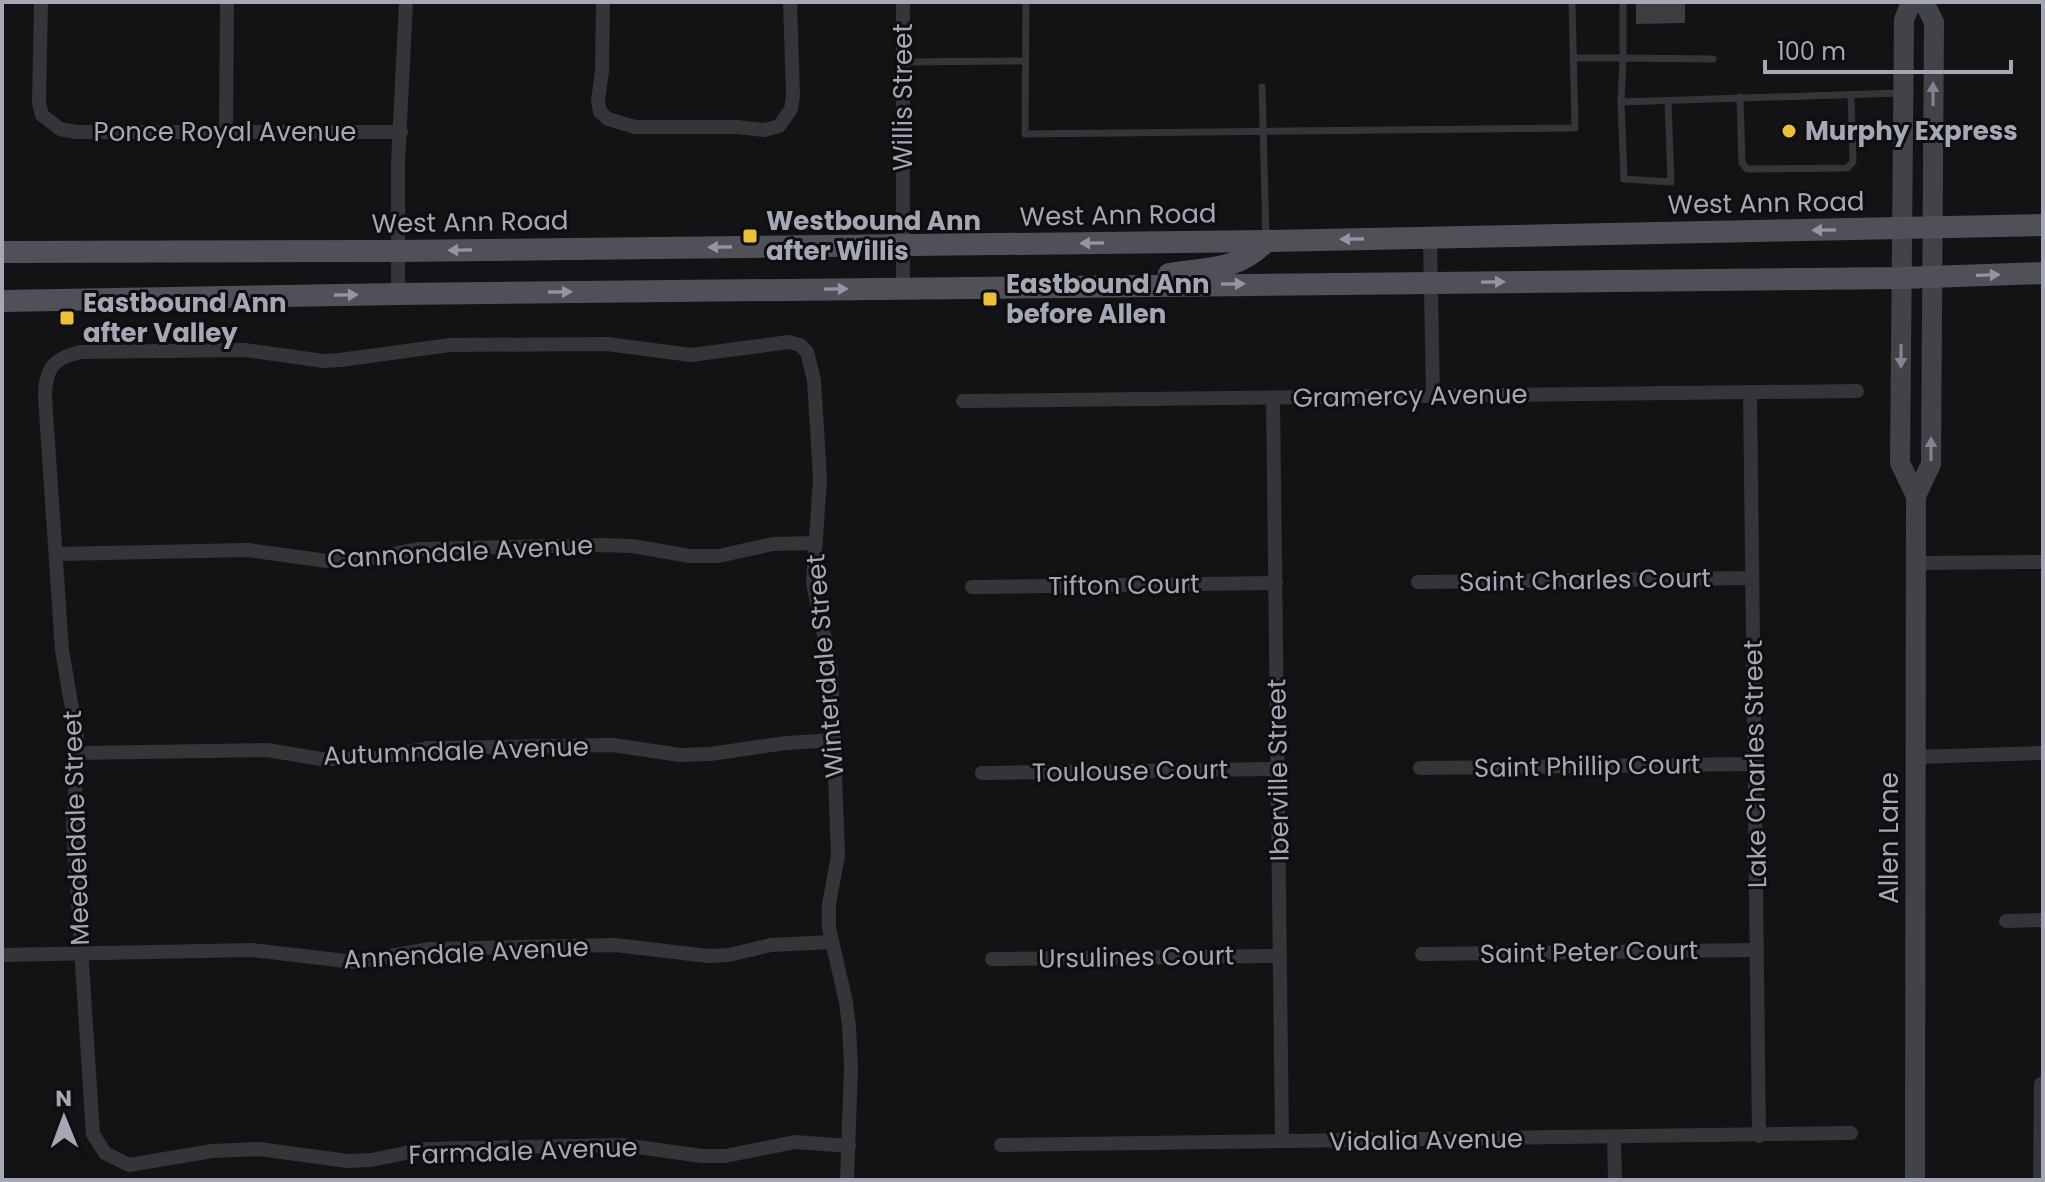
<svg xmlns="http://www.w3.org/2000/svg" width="2045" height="1182" viewBox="0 0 2045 1182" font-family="Poppins,sans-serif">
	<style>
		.building { fill: #3d3c41 }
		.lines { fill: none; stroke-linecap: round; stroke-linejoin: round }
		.lane { stroke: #343439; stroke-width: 7 }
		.street { stroke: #343439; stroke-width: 14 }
		.secondary { stroke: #424349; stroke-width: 20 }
		.primary { stroke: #505158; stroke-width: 22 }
		.oneway { fill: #82848f }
		.oneway2 { fill: #9396a2 }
		.poi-dot { fill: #ebc033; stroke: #0e0d0f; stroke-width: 3 }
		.labels { text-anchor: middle; stroke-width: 6; stroke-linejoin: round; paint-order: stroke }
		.street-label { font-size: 26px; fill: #a4a7b4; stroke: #0e0d0f }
		.poi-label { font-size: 26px; font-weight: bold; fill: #a4a7b4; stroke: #0e0d0f; text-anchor: start }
	</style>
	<rect width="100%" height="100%" fill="#131214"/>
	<path class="building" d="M1636 2H1685V23L1636 24Z"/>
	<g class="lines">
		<g class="lane">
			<path d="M1026 2 1025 134 1575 128 1572 2"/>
			<path d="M1573 58H1623V2"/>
			<path d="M1713 59 1623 58 1621 102 1900 93"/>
			<path d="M904 62 1025 61"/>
			<path d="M1262 87 1266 237"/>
			<path d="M1740 97 1742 163 1747 169 1847 168 1853 162 1851 95"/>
			<path d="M1621 102 1624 179 1671 182 1668 102"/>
		</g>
		<g class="street">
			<path d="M41 2 39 103 42 115 60 129 76 132H401"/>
			<path d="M603 2 602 71 598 101 600 112 608 119 635 127H737L764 130 779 126 791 109 793 96 790 2"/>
			<path d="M903 2V288"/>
			<path d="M226 132 227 2"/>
			<path d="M1430 238 1433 396"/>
			<path d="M398 294V163L406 2"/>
			<path d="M1750 392 1759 1136"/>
			<path d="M1273 398 1282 1141"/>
			<path d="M963 401 1857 391"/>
			<path d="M56 554 248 550 327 561 372 558 418 549 602 545 632 546 690 556H718L773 544 814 543"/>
			<path d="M1916 563 2043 562"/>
			<path d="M1418 582 1752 578"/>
			<path d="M972 587 1276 583"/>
			<path d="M78 753 267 750 321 759H346L376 758 429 748 613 745 680 755 710 754 786 743 834 740"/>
			<path d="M1915 757 2043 753"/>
			<path d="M1420 768 1755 764"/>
			<path d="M982 773 1278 769"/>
			<path d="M2006 921 2043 920"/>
			<path d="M1422 954 1757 950"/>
			<path d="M2 955 252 950 355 962 430 949 615 945 708 956 729 955 771 945 832 942"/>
			<path d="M992 959 1280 956"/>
			<path d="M1614 1138 1615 1180"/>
			<path d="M1001 1145 1851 1133"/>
			<path d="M847 1180 851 1067 849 1027 846 1002 829 928V904L838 856 831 668 813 583 820 478 814 380 807 352 800 345 789 342 691 355 607 344 450 345 340 360 324 361 245 350 81 352C53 358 45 369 45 397L62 650 78 744 73 825 93 1134 105 1153 129 1165 212 1151 259 1149 348 1161 371 1160 425 1149 623 1145 702 1156H725L795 1142 849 1146"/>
			<path d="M2040 1180 2041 1084"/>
		</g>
		<g class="secondary">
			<path d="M1911 2 1904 20 1900 463 1916 496"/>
			<path d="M1915 1180 1916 496 1931 464 1934 22 1924 2"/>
		</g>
		<g class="primary">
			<path d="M2 252 397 251 1266 241 2043 225"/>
			<path d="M1169 274C1207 268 1238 271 1266 241"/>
			<path d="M2 301 398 294 1902 278 2043 273"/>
		</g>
	</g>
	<defs><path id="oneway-solid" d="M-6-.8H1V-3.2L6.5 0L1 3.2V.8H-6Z" transform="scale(2)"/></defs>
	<g class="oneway">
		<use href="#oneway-solid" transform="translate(1933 94) rotate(-90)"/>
		<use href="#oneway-solid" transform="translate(1901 356) rotate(90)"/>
		<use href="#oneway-solid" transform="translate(1931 449) rotate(-90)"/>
	</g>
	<g class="oneway2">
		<use href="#oneway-solid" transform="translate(1824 230) rotate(179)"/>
		<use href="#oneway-solid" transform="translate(1352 239) rotate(179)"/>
		<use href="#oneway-solid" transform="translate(1092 243) rotate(179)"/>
		<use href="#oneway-solid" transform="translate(720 247) rotate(179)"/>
		<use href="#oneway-solid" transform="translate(460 250) rotate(179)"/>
		<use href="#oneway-solid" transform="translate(1988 275) rotate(-2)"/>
		<use href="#oneway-solid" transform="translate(1493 282) rotate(-1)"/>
		<use href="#oneway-solid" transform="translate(1233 284) rotate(-1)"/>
		<use href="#oneway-solid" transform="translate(836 289) rotate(-1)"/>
		<use href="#oneway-solid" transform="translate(560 292) rotate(-1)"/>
		<use href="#oneway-solid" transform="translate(346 295) rotate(-1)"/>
	</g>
	<g class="poi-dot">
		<circle cx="1789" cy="131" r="8"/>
		<rect x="742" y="228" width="16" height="16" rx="4"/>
		<rect x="982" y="291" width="16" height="16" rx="4"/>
		<rect x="59" y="310" width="16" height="16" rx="4"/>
	</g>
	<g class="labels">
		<g class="street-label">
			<text transform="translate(903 97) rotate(-90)" y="9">Willis Street</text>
			<text x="225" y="141">Ponce Royal Avenue</text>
			<text transform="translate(1766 203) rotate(-1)" y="9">West Ann Road</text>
			<text transform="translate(1118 215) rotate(-1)" y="9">West Ann Road</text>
			<text transform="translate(470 222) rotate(-1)" y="9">West Ann Road</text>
			<text transform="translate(1410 396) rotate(-1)" y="9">Gramercy Avenue</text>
			<text transform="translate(460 552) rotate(-3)" y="9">Cannondale Avenue</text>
			<text transform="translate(1585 580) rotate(-1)" y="9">Saint Charles Court</text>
			<text transform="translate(1124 585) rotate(-1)" y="9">Tifton Court</text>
			<text transform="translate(825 666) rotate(-95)" y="9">Winterdale Street</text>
			<text transform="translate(456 751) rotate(-2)" y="9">Autumndale Avenue</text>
			<text transform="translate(1755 764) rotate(-91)" y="9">Lake Charles Street</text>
			<text transform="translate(1587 766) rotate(-1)" y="9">Saint Phillip Court</text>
			<text transform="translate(1278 770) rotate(-91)" y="9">Iberville Street</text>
			<text transform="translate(1130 771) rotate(-1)" y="9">Toulouse Court</text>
			<text transform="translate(76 828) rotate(-92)" y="9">Meedeldale Street</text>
			<text transform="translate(1889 838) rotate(-90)" y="9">Allen Lane</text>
			<text transform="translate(1589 952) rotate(-1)" y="9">Saint Peter Court</text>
			<text transform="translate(466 953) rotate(-3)" y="9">Annendale Avenue</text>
			<text transform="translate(1136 957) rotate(-1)" y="9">Ursulines Court</text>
			<text transform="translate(1426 1140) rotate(-1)" y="9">Vidalia Avenue</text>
			<text transform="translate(523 1151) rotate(-2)" y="9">Farmdale Avenue</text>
		</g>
		<g class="poi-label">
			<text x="1805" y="140">Murphy Express</text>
			<text x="766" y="230">Westbound Ann<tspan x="766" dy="30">after Willis</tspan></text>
			<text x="1006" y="293">Eastbound Ann<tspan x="1006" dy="30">before Allen</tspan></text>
			<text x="83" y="312">Eastbound Ann<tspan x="83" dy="30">after Valley</tspan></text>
		</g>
	</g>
	<rect width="2045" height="1182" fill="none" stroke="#a4a7b4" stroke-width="8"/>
	<g transform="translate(64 1118) rotate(359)" stroke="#0e0d0f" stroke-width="6" paint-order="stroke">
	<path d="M0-6L14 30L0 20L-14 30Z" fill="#a4a7b4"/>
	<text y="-12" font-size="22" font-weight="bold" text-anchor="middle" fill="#a4a7b4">N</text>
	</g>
	<path d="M1765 60v12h246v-12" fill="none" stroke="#a4a7b4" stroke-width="4"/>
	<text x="1777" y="60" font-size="24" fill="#a4a7b4" stroke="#0e0d0f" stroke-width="6" paint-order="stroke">100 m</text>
</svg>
